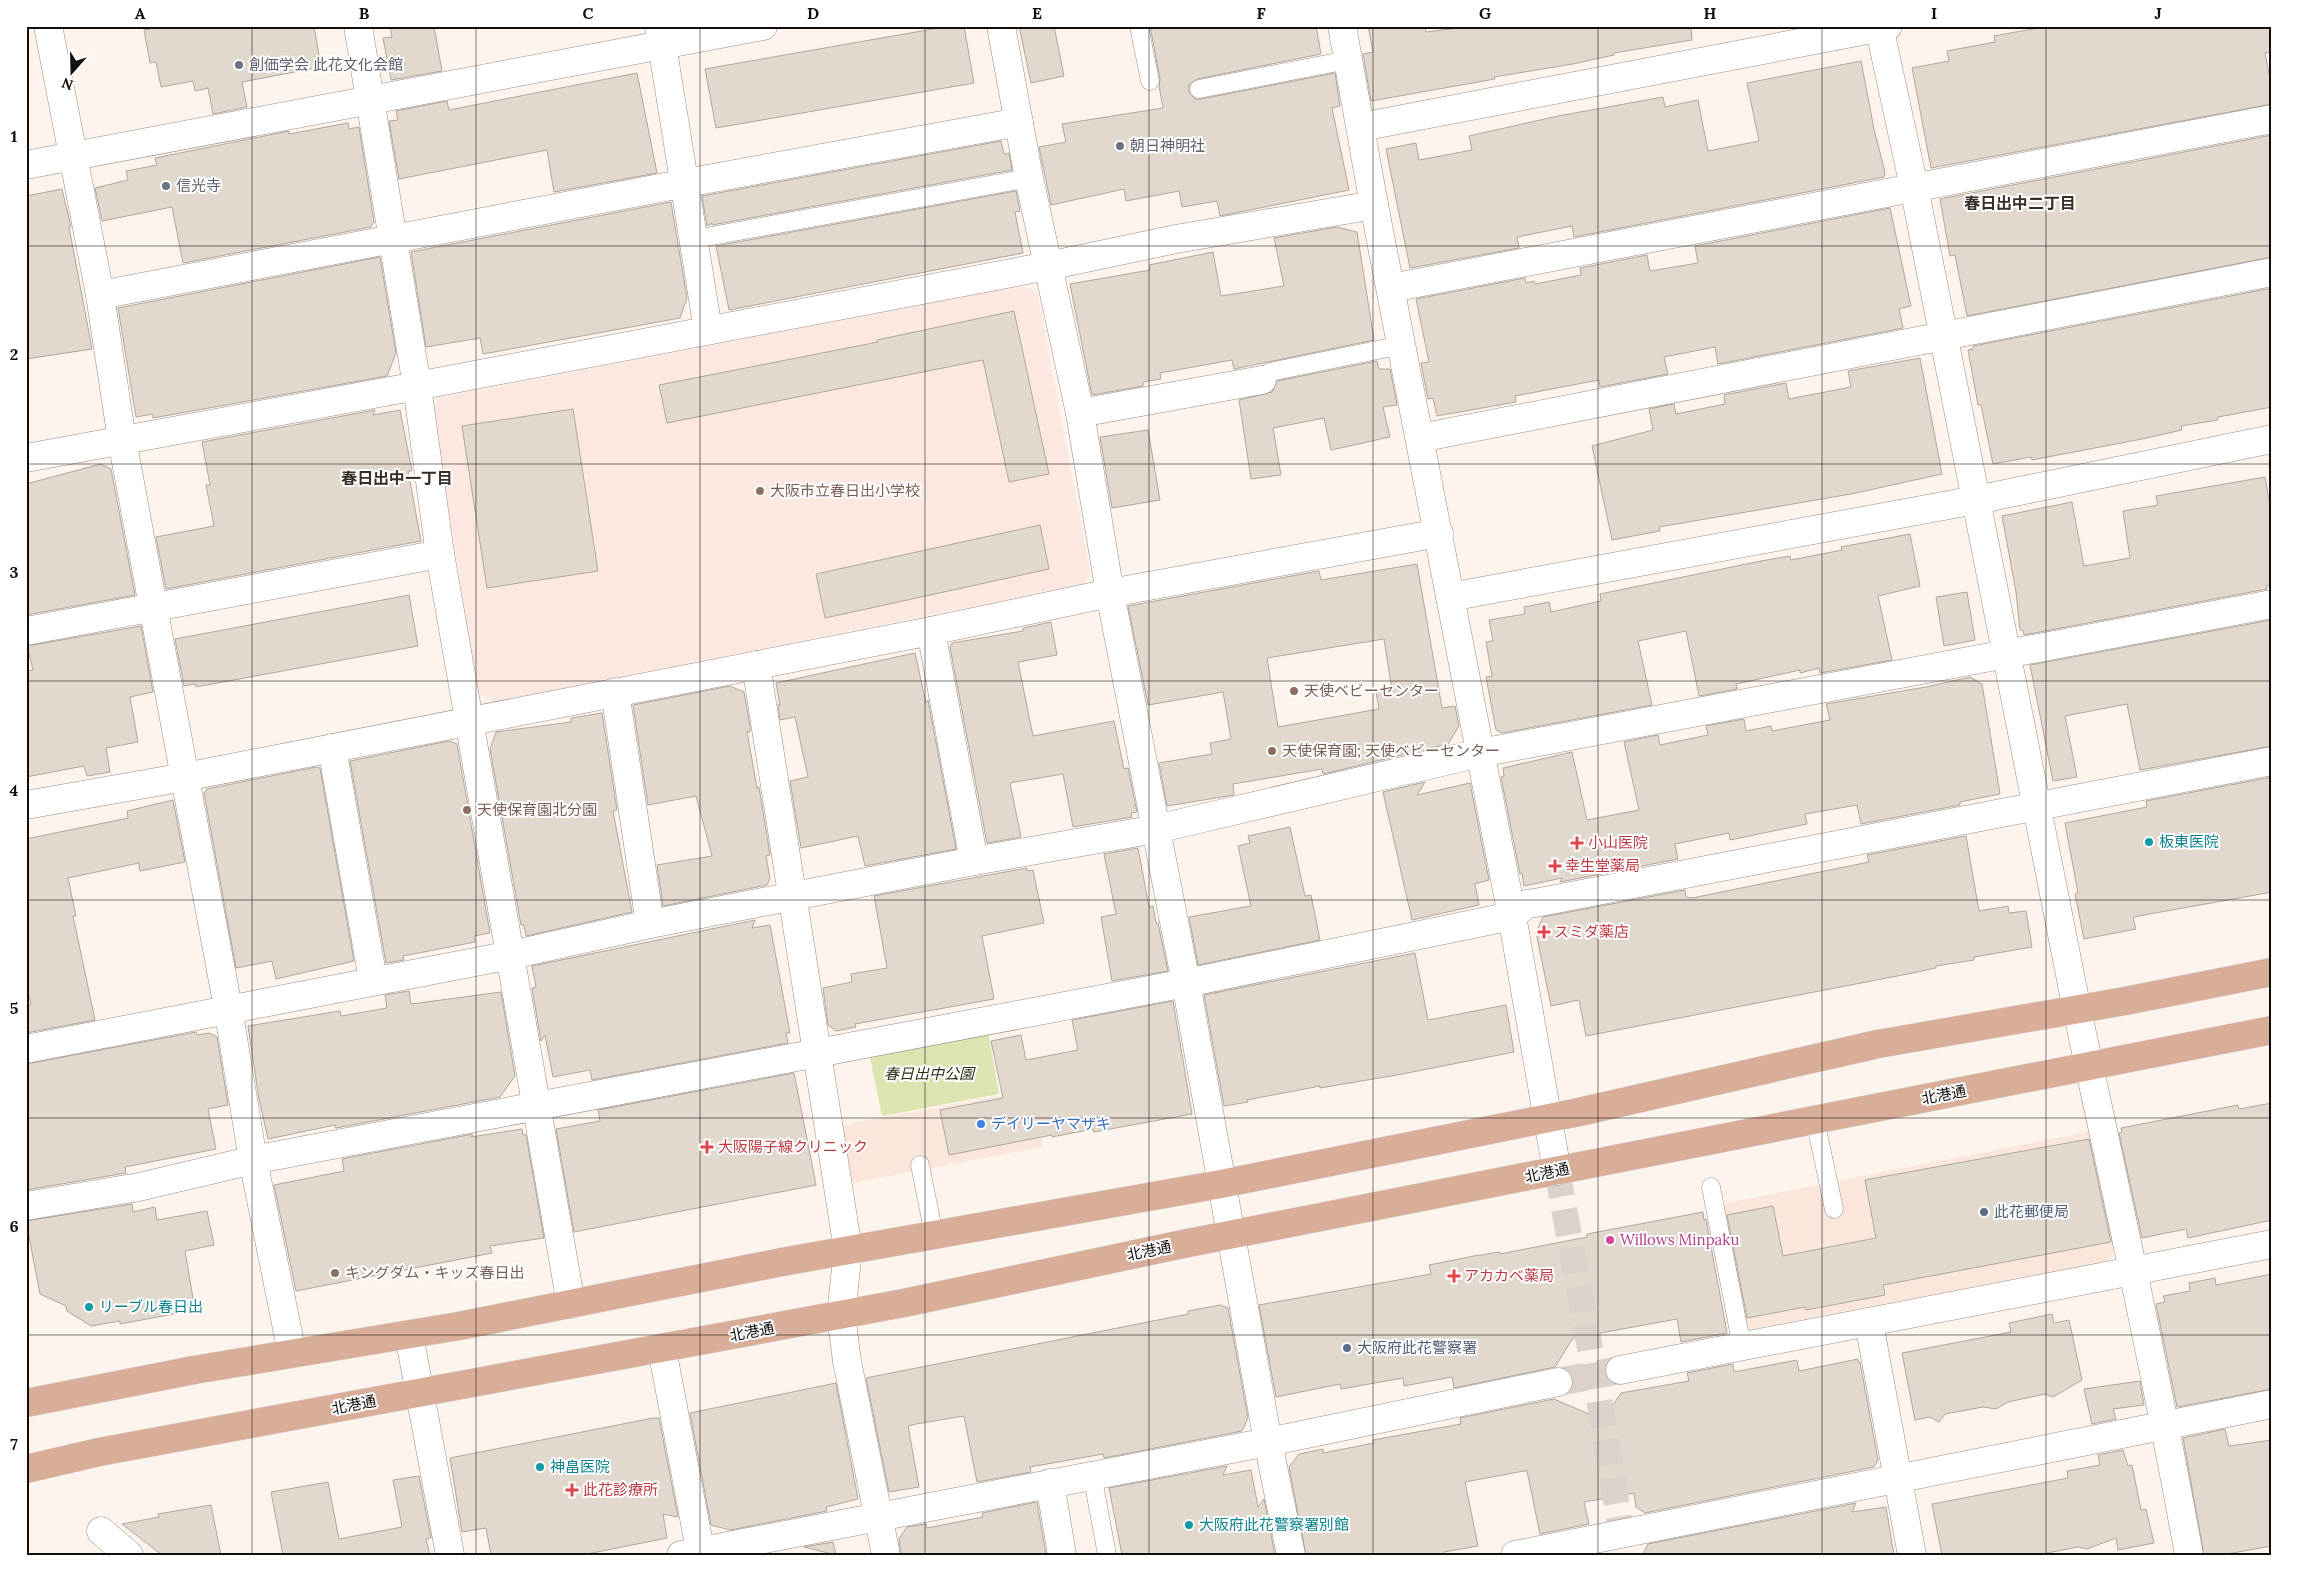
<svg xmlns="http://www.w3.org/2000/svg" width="2298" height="1581" viewBox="0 0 2298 1581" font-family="Lora,'Noto Sans JP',serif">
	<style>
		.built { fill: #fae6da }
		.education { fill: #fce8e1 }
		.green { fill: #dce5b2 }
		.building { fill: #e1d8ce; stroke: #afa79d; fill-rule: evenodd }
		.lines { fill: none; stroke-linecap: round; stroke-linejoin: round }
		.pedestrian-tunnel { stroke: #dbd2cc; stroke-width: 26; stroke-dasharray: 26 13; stroke-linecap: butt }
		.minor-tunnel { stroke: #dbd2cc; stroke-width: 28; stroke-dasharray: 28 14; stroke-linecap: butt }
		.service-casing { stroke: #968b84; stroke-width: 19 }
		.minor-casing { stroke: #968b84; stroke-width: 29 }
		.tertiary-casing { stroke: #968b84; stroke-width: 29 }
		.primary-casing { stroke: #d4d4d3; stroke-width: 29 }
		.service { stroke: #fff; stroke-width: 18 }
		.minor { stroke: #fff; stroke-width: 28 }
		.tertiary { stroke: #fff; stroke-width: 28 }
		.primary { stroke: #d8ae98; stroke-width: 28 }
		.grid { fill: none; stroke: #120e0c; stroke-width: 1; stroke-opacity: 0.55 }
		.worship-dot { fill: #6b7280; stroke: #fff; stroke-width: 2 }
		.education-dot { fill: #8d6e63; stroke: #fff; stroke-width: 2 }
		.culture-dot { fill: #0f9aa8; stroke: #fff; stroke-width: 2 }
		.health-dot { fill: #e0444e; stroke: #fff; stroke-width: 2 }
		.shop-dot { fill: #3f7fe0; stroke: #fff; stroke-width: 2 }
		.service-dot { fill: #5c6f8a; stroke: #fff; stroke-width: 2 }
		.hotel-dot { fill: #d1479c; stroke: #fff; stroke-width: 2 }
		.labels { text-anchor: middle; stroke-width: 4; stroke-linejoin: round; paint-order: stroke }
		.worship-label { font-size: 15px; fill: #5b616d; stroke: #fff; text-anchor: start }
		.education-label { font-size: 15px; fill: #785e54; stroke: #fff; text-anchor: start }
		.culture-label { font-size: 15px; fill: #0d838f; stroke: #fff; text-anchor: start }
		.health-label { font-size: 15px; fill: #be3a42; stroke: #fff; text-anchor: start }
		.park-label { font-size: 15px; font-style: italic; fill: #2b2f12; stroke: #fff }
		.street-label { font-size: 15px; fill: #120e0c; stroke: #fff }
		.shop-label { font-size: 15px; fill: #366cbe; stroke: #fff; text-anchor: start }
		.service-label { font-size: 15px; fill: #4e5e75; stroke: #fff; text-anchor: start }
		.hotel-label { font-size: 15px; fill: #b23c85; stroke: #fff; text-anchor: start }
		.neighbourhood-label { font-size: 16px; font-weight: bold; fill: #372e28; stroke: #fff }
		.neatline { fill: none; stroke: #120e0c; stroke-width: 2 }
		.grid-label { font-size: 16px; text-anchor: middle; font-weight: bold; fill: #120e0c }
	</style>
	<rect width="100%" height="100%" fill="#fef4ee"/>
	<g class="built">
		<path d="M1032 1090 1043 1147 847 1184 836 1126Z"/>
		<path d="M2092 1131 2115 1249 2109 1261 1748 1330 1721 1204Z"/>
	</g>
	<path class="education" d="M1021 286 1037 292 1090 571 1084 584 494 702 478 693 433 412 438 398Z"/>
	<path class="green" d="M988 1031 999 1094 882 1116 869 1053Z"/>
	<g class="building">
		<path d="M150 26H314L321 67 242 82 247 107 213 114 208 88 195 91 193 81 161 87 156 62 150 63 144 30 150 29Z"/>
		<path d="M390 26H434L442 71 391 80 383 38 392 37Z"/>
		<path d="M950 26H964L974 83 716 128 705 69Z"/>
		<path d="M1019 26H1054L1064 76 1031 83Z"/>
		<path d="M1150 26H1316L1321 54 1197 79 1189 85V92L1195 99H1201L1335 73 1340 106 1332 108 1349 190 1220 216 1217 201 1182 207 1179 191 1126 201 1124 189 1051 205 1039 147 1066 142 1062 124 1163 108 1159 86 1160 79Z"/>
		<path d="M1368 26H1425L1426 32 1474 26H1691L1692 40 1614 53V55L1573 64 1494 77 1495 79 1371 101 1363 54 1373 52Z"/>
		<path d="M2049 26H2272V52L2265 53 2272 89V104L1931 168 1912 68 1949 61 1947 51 1995 42 1994 36Z"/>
		<path d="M1861 61 1874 129 1885 172 1884 177 1574 237 1572 226 1517 237 1519 248 1410 268 1386 149 1416 143 1419 160 1472 150 1469 136 1558 116 1663 97 1665 107 1698 100 1708 151 1759 141 1747 83Z"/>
		<path d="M637 73 657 173 554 192 547 150 399 179 389 121 398 120 396 111 447 101 449 110Z"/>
		<path d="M348 123 349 129 359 127 374 222 371 227 183 263 172 207 102 221 95 188 128 180 126 171 157 165 155 158 289 131V134Z"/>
		<path d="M2272 135V257L1967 316 1955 255 1950 256 1940 199Z"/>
		<path d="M1001 141 1004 154 1009 153 1012 170 712 225V223L707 226 702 196Z"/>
		<path d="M62 189 71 227H69L92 349 26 359V196Z"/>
		<path d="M1016 191 1020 211 1015 212 1023 253 729 310 716 246Z"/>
		<path d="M671 202 687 298 680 318 483 354 480 338 426 347 411 252Z"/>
		<path d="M1890 208 1911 306 1899 309 1903 328 1718 364 1715 347 1664 357 1668 374 1600 387 1599 380 1515 396 1516 402 1437 416 1433 398 1428 399 1421 363 1429 362 1416 299 1525 278 1526 283 1534 281 1535 284 1581 275 1580 268 1647 255 1650 271 1698 263 1695 246Z"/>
		<path d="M1337 227 1357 232 1374 340 1234 369 1232 360 1160 373 1161 379 1143 382V386L1092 395 1070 284 1150 270 1149 265 1213 252 1221 296 1284 286 1274 238Z"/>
		<path d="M380 257 396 353 387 376 153 418V414L136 417 118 308Z"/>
		<path d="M2272 288V407L2218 417V420L2181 426 2182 430 2142 439 2032 460 2031 457 1993 464 1981 405H1978L1968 350 1973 349V346Z"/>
		<path d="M1014 311 1049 474 1009 482 983 360 667 423 659 385 878 342 877 340Z"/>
		<path d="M1920 358 1942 474 1851 494 1659 527 1660 531 1612 540 1592 446 1653 430 1649 409 1674 404 1676 414 1725 404 1724 395 1786 383 1789 399 1851 387 1848 371Z"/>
		<path d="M1377 361 1379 369H1390L1397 405 1383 407 1390 437 1331 450 1324 418 1273 428 1281 475 1251 479 1239 400 1272 392 1277 381Z"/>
		<path d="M573 409 598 571 487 588 462 426Z"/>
		<path d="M375 410 373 415 400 410 412 471H408L421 541 166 589 156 537 214 526 206 485H210L202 442Z"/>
		<path d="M1148 430 1160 500 1112 508 1100 437Z"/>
		<path d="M101 464 111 469 135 595 26 615V484Z"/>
		<path d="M2265 477 2272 515V585L2266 586 2267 589 2024 635 2023 630H2020L2016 592 2002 516 2072 502 2084 566 2130 558 2123 511 2158 505 2156 496Z"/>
		<path d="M1040 525 1049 569 825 618 816 574Z"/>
		<path d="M1910 534 1920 586 1878 596 1892 660 1820 673 1819 668 1800 673V670L1736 684 1737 689 1699 696 1686 631 1638 641 1652 705 1502 733 1496 730 1486 677 1492 676 1486 642 1493 641 1489 620 1525 614 1524 607 1549 602 1551 612 1601 601 1600 594 1761 561 1790 556 1791 560 1842 550 1841 547Z"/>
		<path d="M1417 564 1442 708 1455 706 1459 726 1448 744 1323 774 1322 769 1233 784 1234 795 1167 806 1159 763 1212 754 1210 743 1231 739 1223 692 1148 705 1128 606 1319 571 1321 580ZM1384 639 1392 690 1376 692 1379 709 1278 727 1267 658Z"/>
		<path d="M1967 592 1975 640 1944 646 1936 597Z"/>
		<path d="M409 595 418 646 196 687 195 684 184 686 175 639Z"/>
		<path d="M2271 620 2272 746 2140 770 2127 704 2065 716 2077 777 2053 781 2030 665Z"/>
		<path d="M1051 622 1057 655 1018 662 1033 736 1114 721 1124 769 1128 768 1137 812 1131 813 1132 817 1073 827 1063 774 1010 783 1021 837 987 843 950 647 952 643 1023 631V628Z"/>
		<path d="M141 626 153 692 130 697 138 742 106 748 110 772 87 776 84 766 26 777V671L33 670 27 646Z"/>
		<path d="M915 653 926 703 928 700 956 849 865 866 858 836 801 848 790 781 808 777 795 717 780 720 778 704 780 705 776 683Z"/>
		<path d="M1970 677 1982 684 2000 794 1960 802V805L1861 824 1857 805 1805 814 1807 824 1730 840 1729 833 1675 844 1678 859 1560 882 1562 878 1524 886 1522 873 1520 874 1501 777 1504 776 1503 768 1572 752 1587 820 1639 810 1624 742 1658 735 1660 745 1708 735 1706 726 1744 719 1746 731 1771 726 1772 731 1830 720 1826 704 1926 687Z"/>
		<path d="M730 686 744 692 750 726V732H747L757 788 759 787 770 855 766 856 770 878 767 885 663 906 657 865 712 856 696 796 648 805 633 705Z"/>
		<path d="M602 713 617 810 613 811 632 912 526 936 524 925H521L490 749 496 732 571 722V718Z"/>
		<path d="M449 741 457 744 490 933 474 936 475 942 403 956 404 960 386 963 350 761Z"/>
		<path d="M316 767 320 768 354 961 276 979 272 961 236 968 204 793 207 789Z"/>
		<path d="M2272 777V892L2133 917 2136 929 2084 939 2075 894 2078 893 2065 823 2147 807 2146 801Z"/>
		<path d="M1425 782 1417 795 1470 783 1489 880 1475 884 1479 905 1412 920 1383 792Z"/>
		<path d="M173 800 185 862 140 871 139 863 68 878 76 916H73L95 1020 26 1033V1006L31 1005 26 981V839L128 818 127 811Z"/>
		<path d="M1290 827 1305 896 1311 895 1320 940 1198 965 1189 917 1251 906 1238 846 1250 843 1248 836Z"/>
		<path d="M1966 836 1979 911 2008 906 2009 913 2026 911 2032 947 1974 957V960L1936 966V968L1913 973 1586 1036 1579 1000 1551 1006 1536 932 1543 917 1685 890 1686 897 1692 898 1869 862 1867 855Z"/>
		<path d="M1138 848 1149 907 1153 906 1156 923H1158L1168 971 1112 981 1101 917 1116 914 1104 854Z"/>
		<path d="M1027 868V871L1033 870 1044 923 982 936 994 999 855 1024 856 1027 836 1031 828 1025 823 988 852 982 851 974 887 968 874 896Z"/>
		<path d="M755 920 752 928 770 925 790 1033H786L788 1043 592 1080 590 1070 553 1077 545 1035 541 1041 532 988 536 987 532 966Z"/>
		<path d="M1415 953 1428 1020 1506 1005 1514 1052 1397 1075 1320 1088V1086L1247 1100 1248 1102 1224 1106 1204 995Z"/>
		<path d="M409 991 411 1004 501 992 515 1076 500 1097 336 1128 335 1125 268 1139 259 1099 248 1026 340 1011 341 1016 387 1008 385 995Z"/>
		<path d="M1173 1001 1192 1114 1094 1132 1093 1129 1052 1137V1135L949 1155 940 1110 1003 1098 991 1041 1021 1035 1026 1060 1078 1050 1072 1020Z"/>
		<path d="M196 1032 197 1035 209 1033 217 1037 228 1105 208 1109 216 1149 125 1167 126 1173 26 1190V1064Z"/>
		<path d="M794 1073 816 1185 574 1232 556 1129 600 1121 598 1110Z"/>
		<path d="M2272 1103V1220L2188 1238 2186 1229 2142 1238 2119 1133 2122 1132 2121 1128 2238 1105 2239 1109Z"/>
		<path d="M522 1129 523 1135H526L544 1238 490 1246 492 1253 296 1291 274 1185 344 1171 342 1159 473 1134 471 1137Z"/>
		<path d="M2089 1139 2111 1242 1883 1285 1885 1295 1806 1310 1805 1307 1747 1318 1727 1215 1773 1206 1783 1256 1876 1238 1865 1180Z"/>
		<path d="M132 1204 133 1212 155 1207 157 1220 207 1211 214 1245 185 1251 195 1310 120 1324V1321L91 1326 67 1311 66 1306 40 1294 26 1221Z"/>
		<path d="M1703 1212 1704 1220 1706 1219 1727 1333 1681 1342 1677 1319 1573 1338 1555 1367 1454 1388 1452 1377 1404 1386 1403 1378 1341 1389 1340 1384 1276 1397 1259 1305 1431 1274 1429 1265 1474 1256 1500 1252V1254L1587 1237V1234Z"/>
		<path d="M2272 1274V1389L2177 1407 2156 1304 2165 1302 2163 1296 2190 1291 2189 1283 2215 1278 2216 1285Z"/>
		<path d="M1220 1305 1228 1308 1248 1418 1242 1431 1104 1458 1103 1454 1030 1467 1031 1472 977 1482 964 1416 916 1424 908 1426 919 1487 889 1492 866 1378 1188 1314V1311Z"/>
		<path d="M2052 1314 2054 1323 2069 1320 2082 1380 2053 1397 2045 1394 2008 1402 1996 1409 1983 1407 1945 1414 1939 1422 1930 1417 1915 1420 1902 1353 2011 1332 2009 1323Z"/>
		<path d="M1858 1359V1362H1860L1878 1460 1874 1467 1645 1513 1636 1507 1634 1493 1584 1502 1589 1524 1540 1534 1527 1471H1524L1465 1482 1478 1546 1444 1552V1555H1306L1289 1467 1299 1454 1323 1449V1453L1374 1443 1373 1440 1461 1424 1460 1418 1554 1399 1603 1420 1621 1393 1689 1381 1687 1373 1733 1364 1734 1372 1797 1360 1799 1371Z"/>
		<path d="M2140 1381 2144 1405 2113 1409 2116 1419 2092 1424 2084 1389Z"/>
		<path d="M836 1383 858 1499 826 1507 827 1511 730 1530 711 1525 690 1413Z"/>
		<path d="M653 1418H659L678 1517 663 1514 667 1538 582 1555H491L486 1528 462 1532 450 1458Z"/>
		<path d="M2225 1429 2229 1446 2272 1440V1546L2221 1555H2204L2183 1438Z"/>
		<path d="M2123 1450 2128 1466 2132 1465 2141 1510 2146 1509 2154 1543 2118 1550 2116 1538 2087 1549 2078 1547 2037 1555H1942L1932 1504 2068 1478 2067 1471 2100 1465 2098 1455Z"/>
		<path d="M1227 1466 1223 1475 1251 1470 1258 1507 1264 1499 1275 1555H1122L1109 1488Z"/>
		<path d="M419 1476 431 1538 426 1539 430 1555H283L271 1492 328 1482 339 1539 402 1527 393 1480Z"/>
		<path d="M1037 1502 1046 1555H901L899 1539 907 1527 926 1524 927 1528 983 1517 982 1513Z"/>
		<path d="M1856 1503 1852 1512 1886 1507 1894 1555H1643L1648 1544Z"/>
		<path d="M211 1505 221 1555H162L122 1524 159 1517 158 1514Z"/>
		<path d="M833 1542 836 1555 804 1547Z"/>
	</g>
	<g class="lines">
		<path class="pedestrian-tunnel" d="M1557 1171 1595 1375 1625 1555"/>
		<path class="minor-tunnel" d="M1558 1382 1620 1370"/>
		<defs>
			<g id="service">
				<path d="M1139 26 1150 81"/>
				<path d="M1199 89 1348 60"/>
				<path d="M695 239 1029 178"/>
				<path d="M1262 380 1270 372 1402 345"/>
				<path d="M1815 1120 1834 1209"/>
				<path d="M920 1165 934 1235"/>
				<path d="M1711 1187 1742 1347"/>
				<path d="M1092 1474 1107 1555"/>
			</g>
			<g id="minor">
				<path d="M48 26 100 295 122 440 228 1008 253 1160 292 1353"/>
				<path d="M358 26 417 386 440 554 571 1304"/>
				<path d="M659 26 708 330"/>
				<path d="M1001 26 1029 178 1080 413 1110 593 1186 983 1268 1442 1291 1555"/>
				<path d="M1342 26 1374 205 1512 916 1557 1171"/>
				<path d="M1879 26 1914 187 2077 1010C2116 1191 2156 1372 2189 1555"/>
				<path d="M1361 127 1888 26"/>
				<path d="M26 165 763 26"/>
				<path d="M1391 288 2272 119"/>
				<path d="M100 295 686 183 1019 122"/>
				<path d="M1080 413 1262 380"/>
				<path d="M1420 438 2272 272"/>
				<path d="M26 458 417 386 1048 266 1176 239 1374 205"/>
				<path d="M1450 597 1976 500 2272 439"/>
				<path d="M26 631 440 554"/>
				<path d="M931 631 974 861"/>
				<path d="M756 665 848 1250 841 1315 847 1361 886 1555"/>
				<path d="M615 692 650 924"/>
				<path d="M332 748 373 980"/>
				<path d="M26 805 185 777 931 631 1110 593 1439 533"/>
				<path d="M26 1049 511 955 650 924 974 861 1156 829 1480 753 2272 604"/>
				<path d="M26 1206 139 1187 253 1160 1186 983 1512 916 1527 904 1535 903 2272 761"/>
				<path d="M1869 1323 1912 1555"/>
				<path d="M662 1349 701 1555"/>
				<path d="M1620 1370 2272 1244"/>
				<path d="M1050 1483 1062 1555"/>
				<path d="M101 1531 129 1555"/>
				<path d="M681 1555 1268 1442 1558 1382"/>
				<path d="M1515 1555 2272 1404"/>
			</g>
			<path id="tertiary" d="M409 1335 450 1555"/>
			<g id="primary">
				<path d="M26 1403 194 1370 459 1326 782 1262 1221 1184 1579 1112 1878 1044 2125 1001 2272 972"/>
				<path d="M26 1469 99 1452 904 1303 1183 1244 2272 1030"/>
			</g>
		</defs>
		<use href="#service" class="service-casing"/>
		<use href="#minor" class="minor-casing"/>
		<use href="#tertiary" class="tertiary-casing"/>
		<use href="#primary" class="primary-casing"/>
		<use href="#service" class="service"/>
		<use href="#minor" class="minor"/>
		<use href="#tertiary" class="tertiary"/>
		<use href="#primary" class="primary"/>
	</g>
	<path class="grid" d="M252 26V1555M476 26V1555M700 26V1555M925 26V1555M1149 26V1555M1373 26V1555M1598 26V1555M1822 26V1555M2046 26V1555M26 246H2272M26 464H2272M26 681H2272M26 900H2272M26 1118H2272M26 1335H2272"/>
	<g class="worship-dot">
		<circle cx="239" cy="65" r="5"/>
		<circle cx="1120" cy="146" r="5"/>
		<circle cx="166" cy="186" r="5"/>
	</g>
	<g class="education-dot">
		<circle cx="760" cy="491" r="5"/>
		<circle cx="1294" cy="691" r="5"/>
		<circle cx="1272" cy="751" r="5"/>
		<circle cx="467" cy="810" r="5"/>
		<circle cx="335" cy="1273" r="5"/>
	</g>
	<g class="culture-dot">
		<circle cx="2149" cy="842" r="5"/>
		<circle cx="89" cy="1307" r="5"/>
		<circle cx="540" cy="1467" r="5"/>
		<circle cx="1189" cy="1525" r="5"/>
	</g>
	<g class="health-dot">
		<path d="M1574.5 835.5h5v5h5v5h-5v5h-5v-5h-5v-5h5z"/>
		<path d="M1552.5 858.5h5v5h5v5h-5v5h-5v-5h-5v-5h5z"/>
		<path d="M1541.5 924.5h5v5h5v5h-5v5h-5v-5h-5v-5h5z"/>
		<path d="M704.5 1139.5h5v5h5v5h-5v5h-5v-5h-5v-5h5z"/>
		<path d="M1451.5 1268.5h5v5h5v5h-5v5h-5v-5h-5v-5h5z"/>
		<path d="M569.5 1482.5h5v5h5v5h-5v5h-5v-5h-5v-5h5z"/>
	</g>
	<circle class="shop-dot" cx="981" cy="1124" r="5"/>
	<g class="service-dot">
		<circle cx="1984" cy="1212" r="5"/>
		<circle cx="1347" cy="1348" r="5"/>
	</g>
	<circle class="hotel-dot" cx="1610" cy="1240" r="5"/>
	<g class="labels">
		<g class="worship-label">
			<text x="249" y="70">創価学会 此花文化会館</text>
			<text x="1130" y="151">朝日神明社</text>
			<text x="176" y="191">信光寺</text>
		</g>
		<g class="education-label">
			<text x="770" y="496">大阪市立春日出小学校</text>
			<text x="1304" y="696">天使ベビーセンター</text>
			<text x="1282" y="756">天使保育園; 天使ベビーセンター</text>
			<text x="477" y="815">天使保育園北分園</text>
			<text x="345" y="1278">キングダム・キッズ春日出</text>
		</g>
		<g class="culture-label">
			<text x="2159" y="847">板東医院</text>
			<text x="99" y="1312">リーブル春日出</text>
			<text x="550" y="1472">神畠医院</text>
			<text x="1199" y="1530">大阪府此花警察署別館</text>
		</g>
		<g class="health-label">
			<text x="1588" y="848">小山医院</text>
			<text x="1565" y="871">幸生堂薬局</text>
			<text x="1554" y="937">スミダ薬店</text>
			<text x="718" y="1152">大阪陽子線クリニック</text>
			<text x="1464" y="1281">アカカベ薬局</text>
			<text x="583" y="1495">此花診療所</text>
		</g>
		<g class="park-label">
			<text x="929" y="1079">春日出中公園</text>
		</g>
		<g class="street-label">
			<text transform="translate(1944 1095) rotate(-11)" y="5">北港通</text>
			<text transform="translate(1547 1173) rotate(-12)" y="5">北港通</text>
			<text transform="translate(1149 1251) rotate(-12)" y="5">北港通</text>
			<text transform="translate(752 1332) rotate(-11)" y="5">北港通</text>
			<text transform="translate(354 1405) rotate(-11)" y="5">北港通</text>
		</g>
		<g class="shop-label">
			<text x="991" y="1129">デイリーヤマザキ</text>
		</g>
		<g class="service-label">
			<text x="1994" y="1217">此花郵便局</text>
			<text x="1357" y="1353">大阪府此花警察署</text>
		</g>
		<g class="hotel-label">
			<text x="1620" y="1245">Willows Minpaku</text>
		</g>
		<g class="neighbourhood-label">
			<text x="2020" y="209">春日出中二丁目</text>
			<text x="397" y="484">春日出中一丁目</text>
		</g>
	</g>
	<rect width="2298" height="1581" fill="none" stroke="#ffffff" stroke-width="55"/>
	<g transform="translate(72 72) rotate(200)" stroke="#ffffff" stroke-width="4" paint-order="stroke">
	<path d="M0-4L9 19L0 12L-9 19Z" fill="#120e0c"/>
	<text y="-8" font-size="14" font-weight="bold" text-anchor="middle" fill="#120e0c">N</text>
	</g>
	<rect x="28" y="28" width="2242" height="1526" class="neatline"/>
	<g class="grid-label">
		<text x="140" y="19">A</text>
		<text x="364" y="19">B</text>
		<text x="588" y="19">C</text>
		<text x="813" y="19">D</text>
		<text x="1037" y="19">E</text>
		<text x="1261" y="19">F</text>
		<text x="1485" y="19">G</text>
		<text x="1710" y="19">H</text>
		<text x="1934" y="19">I</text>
		<text x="2158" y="19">J</text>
		<text x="14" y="142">1</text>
		<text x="14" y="360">2</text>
		<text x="14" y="578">3</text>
		<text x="14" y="796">4</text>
		<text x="14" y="1014">5</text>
		<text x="14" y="1232">6</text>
		<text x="14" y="1450">7</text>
	</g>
</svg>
